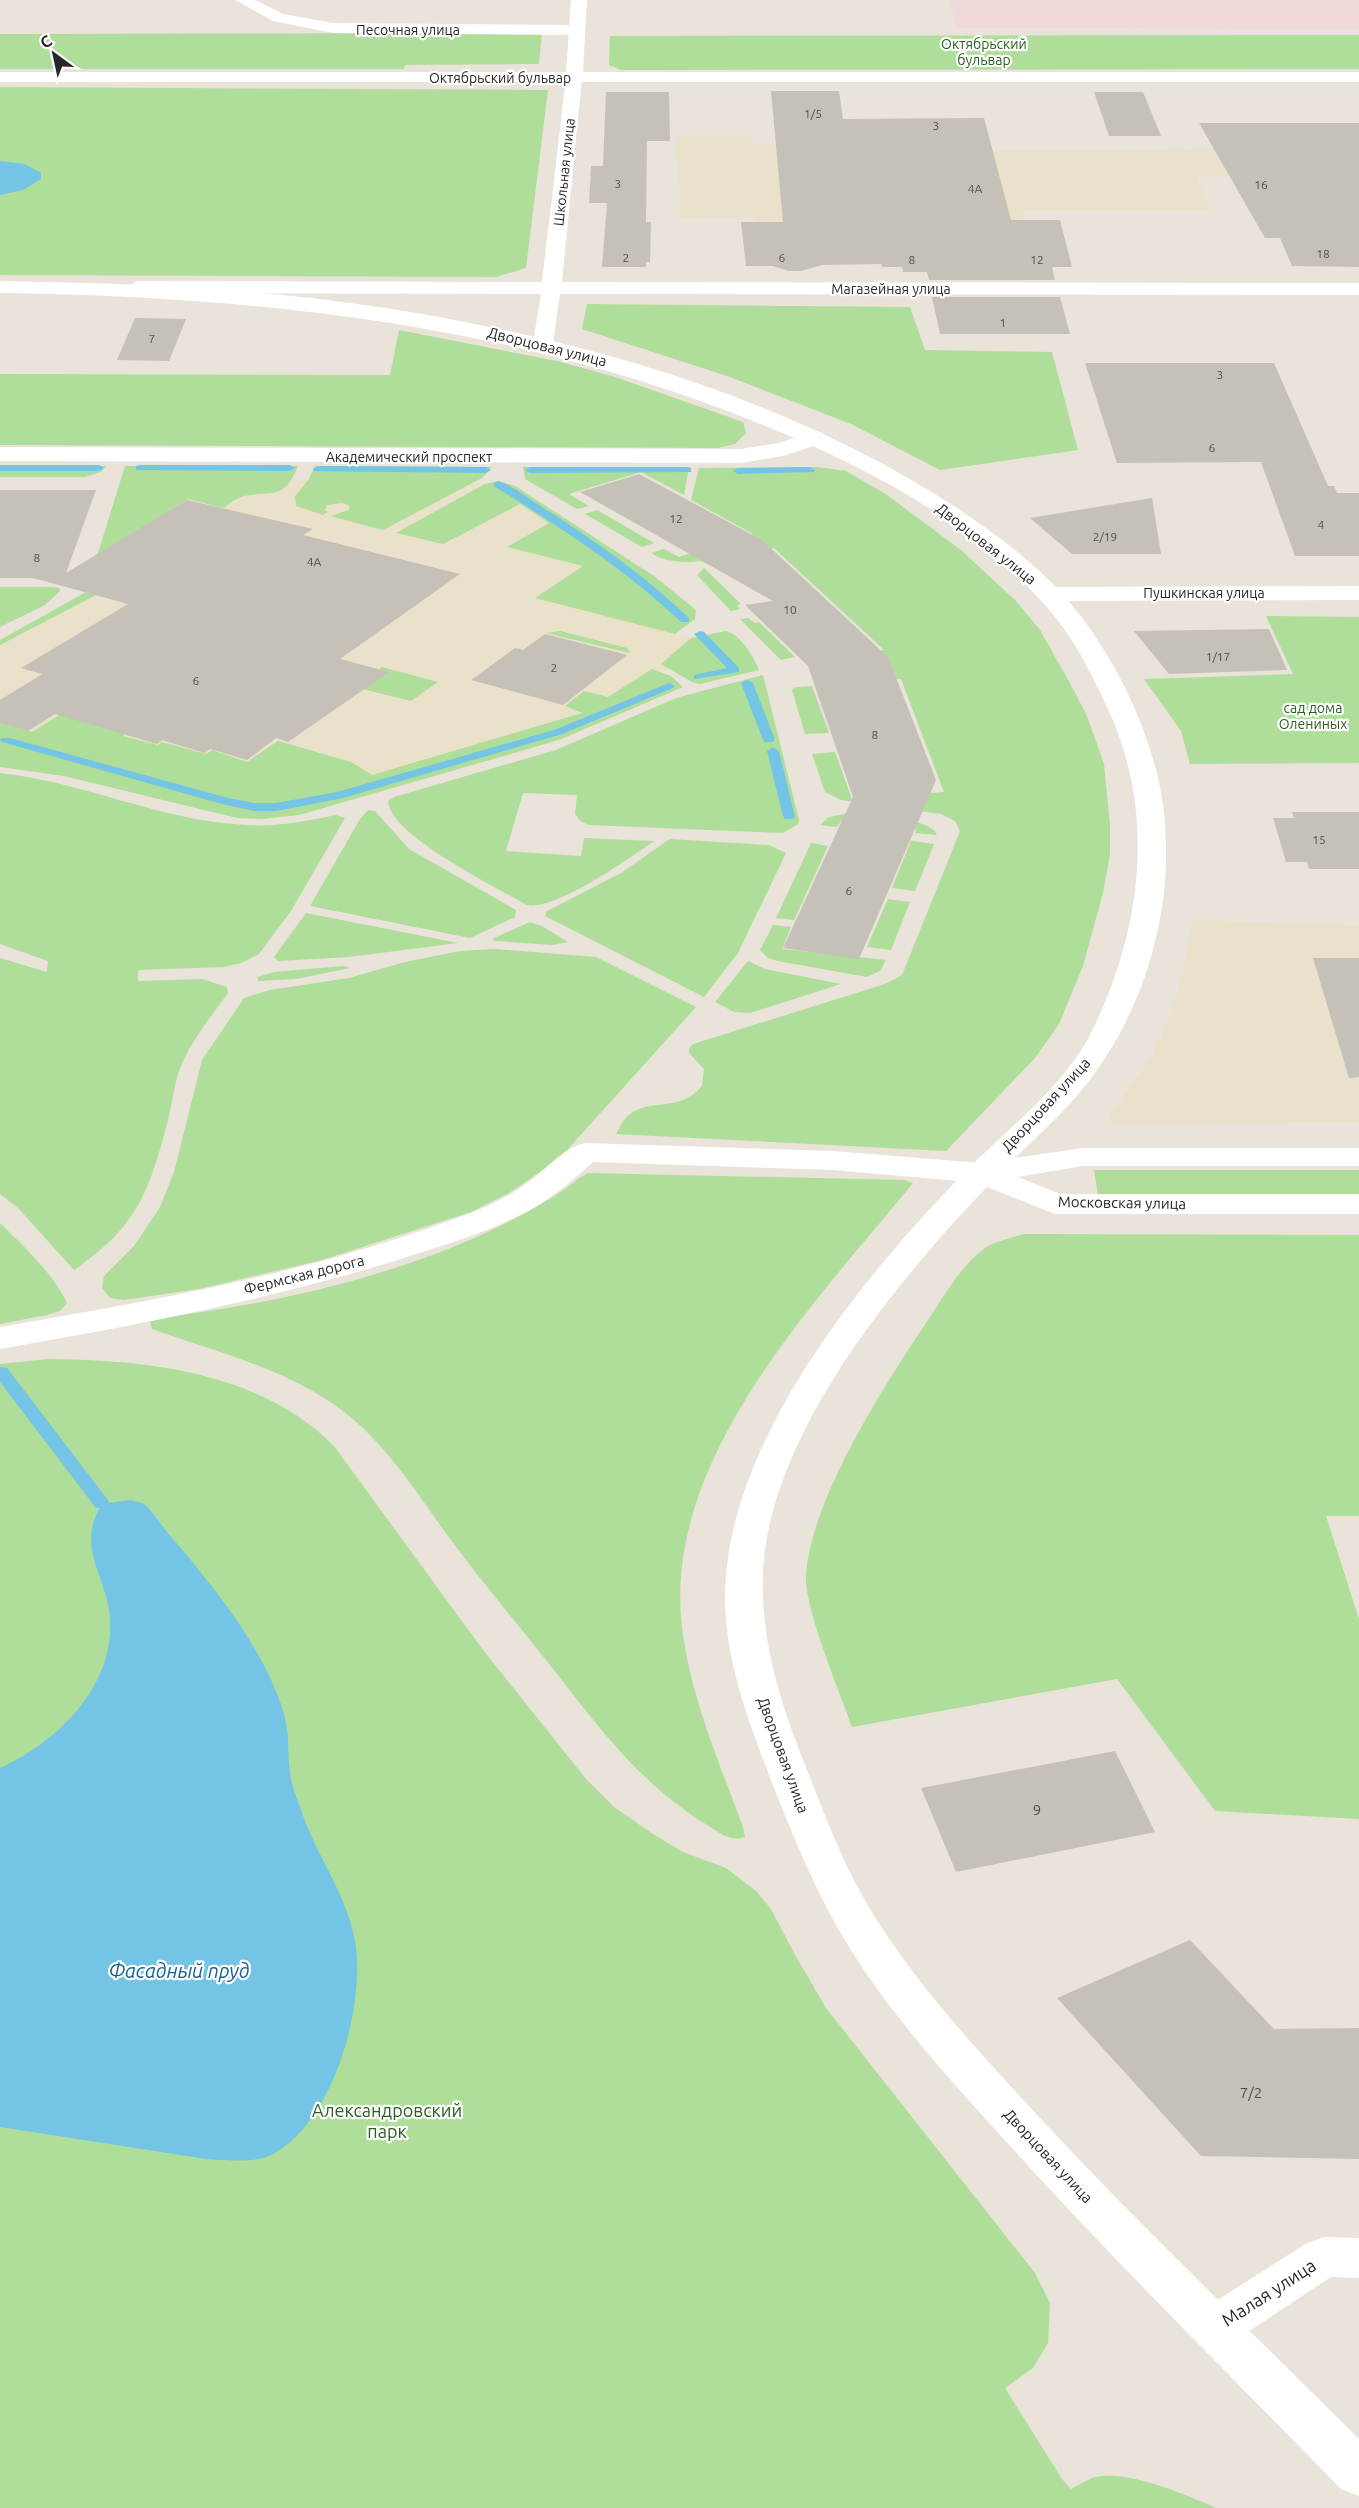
<svg xmlns="http://www.w3.org/2000/svg" width="1359" height="2508" viewBox="0 0 1359 2508" font-family="Ubuntu,sans-serif">
	<style>
		.education { fill: #eae1ca }
		.medical { fill: #f0d8d8 }
		.green { fill: #afdd9a }
		.water { fill: #74c4e5 }
		.lines { fill: none; stroke-linecap: round; stroke-linejoin: round }
		.stream { fill: #74c4e5; fill-rule: evenodd }
		.building { fill: #c5c1b9 }
		.street { fill: #fff; fill-rule: evenodd }
		.secondary { fill: #fff; fill-rule: evenodd }
		.labels { text-anchor: middle; stroke-width: 4.5; stroke-linejoin: round; paint-order: stroke }
		.number-label { font-size: 12px; fill: #4f4e4c }
		.far-street-label { font-size: 14px; fill: #282828; stroke: #fff }
		.far-park-label { font-size: 14px; fill: #2a5f1e; stroke: #fff }
		.street-label { font-size: 15px; fill: #282828; stroke: #fff }
		.near-number-label { font-size: 15px; fill: #4f4e4c }
		.near-park-label { font-size: 18px; fill: #2a5f1e; stroke: #fff }
		.near-street-label { font-size: 18px; fill: #282828; stroke: #fff }
		.near-water-label { font-size: 20px; font-style: italic; fill: #16618d; stroke: #fff }
	</style>
	<rect width="100%" height="100%" fill="#e9e3da"/>
	<g class="education">
		<path d="M751 135 752 144 804 143 806 151 1256 149 1269 176H1196L1210 210H1024L1026 230H759L757 217 681 218 677 136Z"/>
		<path d="M220 478 485 484 578 540 658 629 691 638 696 645 667 670 629 693 584 713 309 794 233 790 0 723V645L95 596 171 510Z"/>
		<path d="M1193 920 1359 926V1122L1114 1124 1109 1116 1151 1058 1167 1025 1182 979Z"/>
	</g>
	<path class="medical" d="M950 0H1359V29L957 28Z"/>
	<g class="green">
		<path d="M542 33 539 64 405 65 404 69H0V34Z"/>
		<path d="M1359 35V69L621 70 609 65 610 36Z"/>
		<path d="M0 87 548 90 526 268 496 277 0 275Z"/>
		<path d="M587 304 910 307 925 350 1052 352 1078 450 940 470 851 424 727 376 582 329Z"/>
		<path d="M399 330 557 361 615 377 743 422 746 433 735 444 718 448 0 445V374L390 375Z"/>
		<path d="M0 465 106 466 101 472 85 477H0Z"/>
		<path d="M125 466H298C284 501 273 490 244 496 237 498 229 504 223 508L188 499 171 510 96 595 0 645V640L86 592Z"/>
		<path d="M315 466 492 467 482 478 383 530 330 516 349 510 350 506 342 503 327 505 325 510 328 512 323 515 296 506 295 496 309 479Z"/>
		<path d="M523 467 689 468 684 495 641 472 569 494 589 506 577 509 525 479Z"/>
		<path d="M817 467 846 471 887 495 961 550 1016 601 1040 630 1071 685 1087 716 1104 764 1110 825V855L1103 893 1083 966 1059 1024 1050 1037 1035 1058 946 1151 616 1134C620 1127 623 1119 629 1115 651 1097 678 1114 702 1086L704 1069 689 1053V1049L693 1044 885 984 902 975 960 831 955 821 941 814 841 800 825 792 812 754 835 752 852 799 944 792 901 679 843 682 851 657 884 650 774 548C741 554 681 573 651 553L664 549 679 557 753 534 691 500 699 468Z"/>
		<path d="M499 481 515 486 654 576 696 610 695 619 675 634 535 598 583 566 507 547 549 523 520 504 443 544 396 533 485 484Z"/>
		<path d="M597 510 654 543 642 547 585 514Z"/>
		<path d="M704 568 741 604 737 605 740 609 731 611 697 575Z"/>
		<path d="M0 587H53L60 588V591L45 605 0 627Z"/>
		<path d="M1266 616 1359 617V763L1190 764 1181 731 1144 679 1293 674Z"/>
		<path d="M748 618 755 623 759 622 795 657 781 660 740 619Z"/>
		<path d="M560 631 627 648 630 653 546 633Z"/>
		<path d="M726 631C741 635 753 656 759 670L700 684 692 682 661 664 691 638Z"/>
		<path d="M382 667 438 682 411 701 354 687Z"/>
		<path d="M652 669 671 676 683 687 559 740 299 815 263 819 237 818 64 776 0 767V723L32 732 67 710 127 732 123 736 158 745 162 742 206 754 212 750 247 762 278 741 351 762 372 775 582 713 565 706 584 691 608 697Z"/>
		<path d="M763 675 799 820 798 824 783 833 589 825 580 821 575 814 577 795 523 793 506 851 581 856 584 838 654 841C630 858 555 911 527 905 498 888 389 835 388 801L394 797 556 750 676 698Z"/>
		<path d="M812 686 829 733 805 734 792 690 796 687Z"/>
		<path d="M0 773C83 782 162 821 246 825 277 827 306 821 336 815L345 818 291 911 259 954 241 963 224 967 138 970V981L202 979 227 987 228 993C210 1018 190 1042 179 1071 174 1086 172 1104 168 1120 149 1192 138 1226 74 1270L19 1209 0 1194V958L47 972 48 961 0 944Z"/>
		<path d="M368 810 375 811 409 849 516 910 515 917 470 938 310 906 360 819Z"/>
		<path d="M850 813C868 816 931 817 937 835L915 833 916 829 842 820 837 827 820 825 829 817Z"/>
		<path d="M670 839 769 845 786 853 738 953 704 997 545 916 547 911 621 873Z"/>
		<path d="M911 841 934 844 915 891 892 888Z"/>
		<path d="M811 843 828 846 794 920 776 918Z"/>
		<path d="M888 899 910 902 891 950 867 947Z"/>
		<path d="M306 913 458 943 349 957 278 961 274 957Z"/>
		<path d="M530 922 542 926 568 942 552 945 495 941 492 939Z"/>
		<path d="M773 925 791 927 782 949 886 960 880 971 867 977 778 961 768 958 760 950Z"/>
		<path d="M495 949 596 957 696 1007 559 1159 509 1193 471 1212 322 1260 199 1289 124 1300 110 1298 102 1288 104 1276 134 1246 160 1207 174 1172 202 1060 244 998 270 990 349 978 405 962 460 951Z"/>
		<path d="M748 961 765 969 841 984 750 1013 734 1012 715 1002Z"/>
		<path d="M344 966 350 968 296 979 258 981V977L274 972Z"/>
		<path d="M1094 1170H1359V1195H1098Z"/>
		<path d="M588 1173 904 1180 913 1183C816 1302 668 1453 681 1618 688 1691 718 1759 743 1827L745 1837C730 1843 717 1831 704 1823 646 1787 605 1736 564 1683 526 1634 485 1586 448 1536 422 1500 396 1460 364 1429 306 1373 225 1355 152 1329L150 1322 159 1318C273 1304 390 1278 494 1229 517 1218 541 1205 562 1191 571 1185 578 1178 588 1173Z"/>
		<path d="M0 1223C23 1246 53 1273 67 1303L60 1311 47 1315 0 1324Z"/>
		<path d="M1023 1234 1359 1235V1516H1326L1359 1619V1819L1215 1811 1117 1679 852 1727C840 1692 804 1608 806 1575 811 1499 884 1386 926 1323 943 1298 960 1266 985 1248 994 1241 1012 1238 1023 1234Z"/>
		<path d="M48 1359C147 1360 261 1372 334 1446L483 1650 586 1779 614 1807 653 1834 683 1852 726 1868 756 1891 771 1909 794 1953 826 2008 1035 2273 1050 2303 1048 2343 1033 2368 1005 2388 1062 2479 1071 2489C1078 2485 1085 2481 1092 2478 1125 2468 1186 2495 1216 2508H0V1364Z"/>
	</g>
	<g class="water">
		<path d="M0 161 25 164 41 173V179L23 190 0 195Z"/>
		<path d="M131 1500C134 1501 140 1502 144 1504 152 1510 160 1524 167 1532 211 1583 265 1649 284 1714 290 1734 287 1752 290 1772 291 1784 296 1796 300 1807 314 1852 344 1889 354 1936 368 2000 334 2126 269 2156 254 2163 222 2160 206 2159L0 2127V1768C60 1741 120 1681 109 1609 102 1570 77 1544 102 1504Z"/>
	</g>
	<g class="lines">
		<g class="stream">
			<path d="M0 465H99L104 468 99 471H0Z"/>
			<path d="M140 465H290L295 468 290 471 136 470V466Z"/>
			<path d="M318 466 486 467 491 470 486 473 314 471 313 469Z"/>
			<path d="M687 467 691 468V472L530 473 525 470 530 467Z"/>
			<path d="M810 467 815 470 814 472 738 474 733 471 738 468Z"/>
			<path d="M498 481C513 486 528 498 542 507 594 540 644 575 689 618V622H681C625 569 560 527 494 486L493 484Z"/>
			<path d="M700 631 704 632 739 668V672L694 679V675L727 668 696 636 694 634Z"/>
			<path d="M747 680 753 683 775 740 773 742H765L763 740 741 683Z"/>
			<path d="M669 683 675 686 673 688 562 734 343 798 276 811H254L222 804 2 742 0 740 2 738H10L228 798 254 803H276L337 792 554 730Z"/>
			<path d="M773 747 779 751 795 816 793 819H785L783 816 767 751Z"/>
			<path d="M0 1367 7 1368 108 1500 110 1504 108 1508H96L0 1382Z"/>
		</g>
	</g>
	<g class="building">
		<path d="M771 91H839L843 119 984 118 1011 220H1060L1072 267H1052L1055 280H929L927 272H903L902 267H882L881 264 822 265 801 271H789L773 266H746L741 222H783Z"/>
		<path d="M606 92H669L670 141H647L646 222H651L650 262H646V267H602L607 203H589L591 166H603Z"/>
		<path d="M1094 92H1143L1161 136H1109Z"/>
		<path d="M1199 123H1359V267L1292 266 1280 238H1265Z"/>
		<path d="M932 297H1060L1070 334H940Z"/>
		<path d="M135 318 186 319 169 361 117 360Z"/>
		<path d="M1085 363H1274L1328 486H1334L1337 493H1359V556H1295L1261 462 1117 463Z"/>
		<path d="M639 474 762 540 888 657 936 780 859 959 783 948 853 797 808 666 745 605 773 601 580 492Z"/>
		<path d="M0 490H96L66 573 187 500 313 529 303 535 460 574 340 659 389 672 288 742 276 738 247 760 210 749 205 753 162 740 157 744 55 714 28 731 0 723V700L42 674 21 668 128 604 33 578H0Z"/>
		<path d="M1152 498 1161 554H1072L1030 518Z"/>
		<path d="M1269 629 1287 670 1169 674 1134 631Z"/>
		<path d="M545 634 627 655 563 705 471 680 515 648 523 650Z"/>
		<path d="M1292 812H1359V869H1309L1307 862H1286L1273 818H1294Z"/>
		<path d="M1313 958H1359V1077L1349 1078Z"/>
		<path d="M1115 1751 1155 1832 956 1872 921 1788Z"/>
		<path d="M1190 1940 1274 2029 1359 2028V2159L1201 2156 1057 1998Z"/>
	</g>
	<g class="lines">
		<g class="street">
			<path d="M235 0H255L283 14 333 23 577 25 585 30 577 35 333 33 273 21Z"/>
			<path d="M574 73 582 78 562 282 1359 283V295L560 294 553 343 550 347H536L533 343 541 294 137 293 127 287 137 281 542 282 566 78Z"/>
			<path d="M815 431 823 433 826 438 823 443 783 456 741 463 0 461V447L741 449 779 443Z"/>
			<path d="M1359 586V600L1048 601 1040 599 1036 594 1040 589 1048 587Z"/>
			<path d="M585 1143 833 1151 981 1163 992 1166 997 1173 992 1180 981 1183 833 1170 593 1162C573 1180 552 1198 528 1211 485 1234 437 1247 391 1262 263 1301 132 1326 0 1349V1327C152 1301 304 1274 449 1221 475 1212 500 1202 523 1186 543 1173 562 1148 585 1143Z"/>
			<path d="M1324 2237 1359 2238V2278L1331 2277 1231 2343 1214 2349 1197 2343 1190 2328 1197 2313 1307 2243Z"/>
		</g>
		<g class="secondary">
			<path d="M571 0H587L583 72H1359V82H0V72H566Z"/>
			<path d="M0 281C104 283 207 286 311 298 528 324 763 383 949 503 991 530 1033 561 1066 598 1111 650 1146 720 1160 787 1179 885 1153 994 1094 1074 1072 1105 1043 1131 1015 1158L1083 1148H1359V1166H1083L1018 1177 1060 1194H1359V1214H1055L987 1187C901 1277 796 1404 769 1527 751 1607 774 1686 803 1760 824 1812 843 1866 873 1914 919 1988 980 2053 1039 2117 1142 2228 1252 2332 1359 2439V2496L1341 2489C1231 2376 1118 2265 1012 2148 951 2081 889 2014 843 1937 814 1888 793 1836 772 1783 752 1730 731 1677 726 1620 712 1458 859 1280 967 1170 1009 1127 1063 1088 1091 1033 1142 931 1157 812 1107 707 1090 671 1073 636 1046 606 972 522 865 466 763 425 516 324 264 297 0 293Z"/>
		</g>
	</g>
	<g class="labels">
		<g class="number-label">
			<text x="813" y="118">1/5</text>
			<text x="936" y="130">3</text>
			<text x="618" y="188">3</text>
			<text x="1261" y="189">16</text>
			<text x="975" y="193">4А</text>
			<text x="1323" y="258">18</text>
			<text x="626" y="262">2</text>
			<text x="782" y="262">6</text>
			<text x="912" y="264">8</text>
			<text x="1037" y="264">12</text>
			<text x="1003" y="327">1</text>
			<text x="152" y="343">7</text>
			<text x="1220" y="379">3</text>
			<text x="1212" y="452">6</text>
			<text x="676" y="523">12</text>
			<text x="1321" y="529">4</text>
			<text x="1105" y="541">2/19</text>
			<text x="37" y="562">8</text>
			<text x="314" y="566">4А</text>
			<text x="790" y="614">10</text>
			<text x="1218" y="661">1/17</text>
			<text x="554" y="672">2</text>
			<text x="196" y="685">6</text>
			<text x="875" y="739">8</text>
			<text x="1319" y="844">15</text>
			<text x="849" y="895">6</text>
		</g>
		<g class="far-street-label">
			<text x="408" y="35">Песочная улица</text>
			<text x="500" y="83">Октябрьский бульвар</text>
			<text transform="translate(564 172) rotate(-84)" y="5">Школьная улица</text>
			<text x="891" y="294">Магазейная улица</text>
			<text x="409" y="462">Академический проспект</text>
			<text x="1204" y="598">Пушкинская улица</text>
		</g>
		<g class="far-park-label">
			<text x="984" y="49">Октябрьский<tspan x="984" dy="16">бульвар</tspan></text>
			<text x="1313" y="713">сад дома<tspan x="1313" dy="16">Олениных</tspan></text>
		</g>
		<g class="street-label">
			<text transform="translate(547 347) rotate(14)" y="5">Дворцовая улица</text>
			<text transform="translate(986 544) rotate(38)" y="5">Дворцовая улица</text>
			<text transform="translate(1046 1105) rotate(-47)" y="5">Дворцовая улица</text>
			<text transform="translate(1122 1203) rotate(1)" y="5">Московская улица</text>
			<text transform="translate(304 1275) rotate(-14)" y="5">Фермская дорога</text>
			<text transform="translate(783 1755) rotate(70)" y="5">Дворцовая улица</text>
			<text transform="translate(1048 2156) rotate(47)" y="5">Дворцовая улица</text>
		</g>
		<g class="near-number-label">
			<text x="1037" y="1815">9</text>
			<text x="1251" y="2098">7/2</text>
		</g>
		<g class="near-park-label">
			<text x="387" y="2117">Александровский<tspan x="387" dy="21">парк</tspan></text>
		</g>
		<g class="near-street-label">
			<text transform="translate(1269 2293) rotate(-33)" y="6">Малая улица</text>
		</g>
		<g class="near-water-label">
			<text x="179" y="1978">Фасадный пруд</text>
		</g>
	</g>
	<g transform="translate(54 54) rotate(327)" stroke="#ffffff" stroke-width="4.5" paint-order="stroke">
	<path d="M0-4.5L10 22L0 15L-10 22Z" fill="#282828"/>
	<text y="-9" font-size="16" font-weight="bold" text-anchor="middle" fill="#282828">С</text>
	</g>
</svg>
